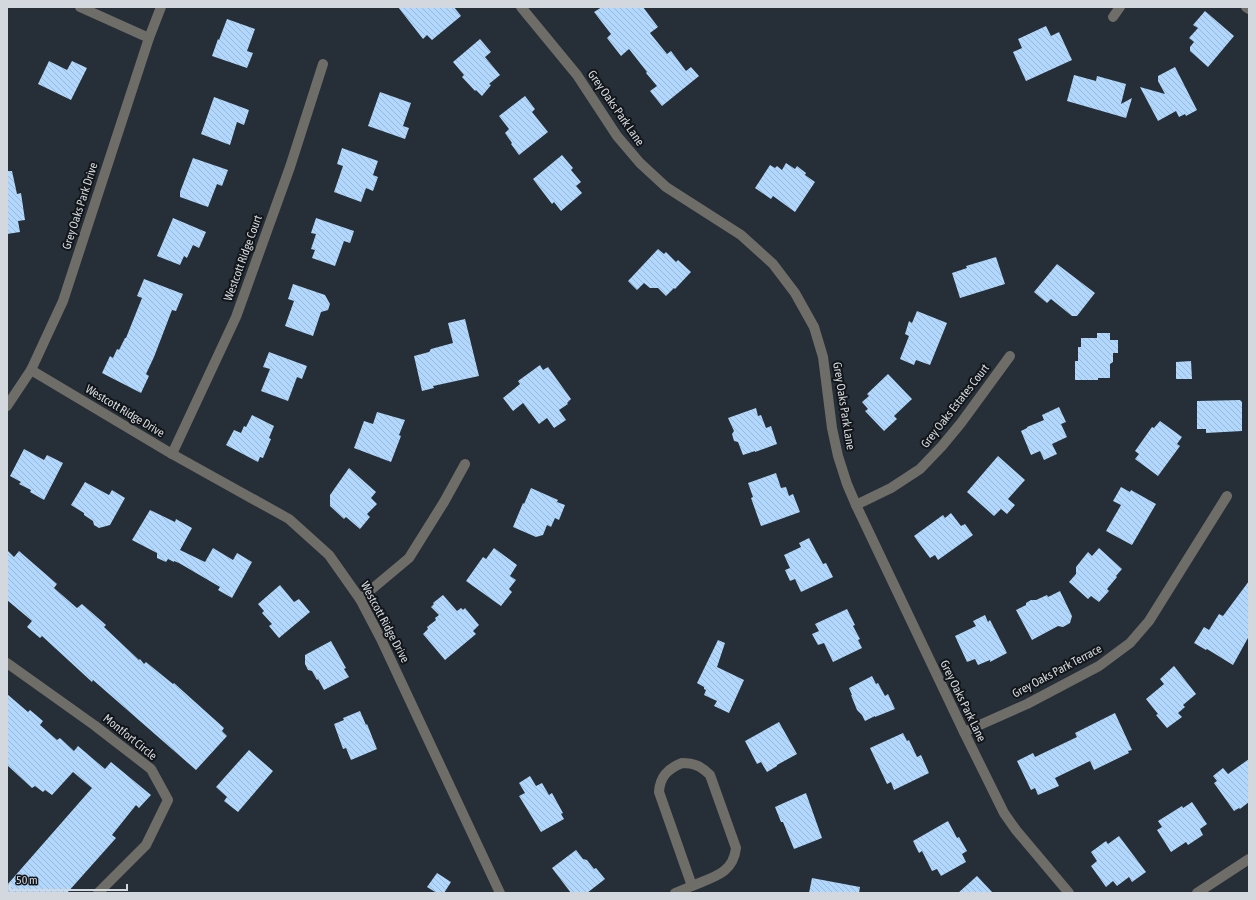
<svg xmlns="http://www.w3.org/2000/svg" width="1256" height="900" viewBox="0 0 1256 900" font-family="'Asap Condensed',sans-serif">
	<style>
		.building { fill: url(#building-back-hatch) }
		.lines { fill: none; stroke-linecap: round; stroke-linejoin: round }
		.minor { stroke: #6f6d67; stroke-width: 10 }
		.labels { text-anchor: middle; stroke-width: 4; stroke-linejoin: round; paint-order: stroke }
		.street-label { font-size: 12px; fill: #d3d8de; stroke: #12161a }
	</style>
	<defs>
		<pattern id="building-back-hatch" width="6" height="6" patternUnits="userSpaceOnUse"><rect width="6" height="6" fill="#b1d7fc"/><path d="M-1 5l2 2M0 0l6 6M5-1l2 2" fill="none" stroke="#9ab9d7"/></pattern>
	</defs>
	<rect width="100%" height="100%" fill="#262f37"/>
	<g class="building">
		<path d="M398 7H454L461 16 432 40 427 35 423 39Z"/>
		<path d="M602 7H643L658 27 650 33 667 54 671 51 686 71 691 67 699 76 662 106 650 91 657 86 646 73 647 72 629 49 621 56 607 38 611 34 594 12Z"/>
		<path d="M1205 11 1234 36 1208 67 1190 51V47L1194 42 1189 38 1198 28 1193 25Z"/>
		<path d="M227 19 255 29 247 51 253 53 247 68 212 56 218 39 219 40Z"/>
		<path d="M1046 26 1051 36 1059 32 1072 60 1026 81 1013 52 1022 48 1018 39Z"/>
		<path d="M480 39 491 52 485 57 500 75 489 84 491 85 482 96 476 90 475 91 462 77 464 75 453 62Z"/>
		<path d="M49 61 67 70 72 61 87 68 71 100 38 84Z"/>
		<path d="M1175 67 1197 110 1186 116 1185 114 1179 117 1176 111 1158 121 1140 87 1165 94 1158 81V76Z"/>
		<path d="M1074 75 1096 81 1097 76 1126 84 1121 104 1132 98 1126 118 1067 101Z"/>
		<path d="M380 92 411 103 403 126 409 128 405 139 368 126Z"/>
		<path d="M525 96 535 109 532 112 548 132 519 155 511 144 512 143 505 133 509 129 499 116Z"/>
		<path d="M214 97 249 110 244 125 237 122 230 145 201 134Z"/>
		<path d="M342 148 378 161 373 175 378 177 373 191 366 188 361 202 334 192 343 166 337 164Z"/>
		<path d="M562 155 573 168 571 170 581 182 576 186 582 193 561 211 554 202 552 204 533 179Z"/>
		<path d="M193 158 228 170 222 186 217 184 208 207 180 197V192Z"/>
		<path d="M786 163 795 169 797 166 806 173 805 175 815 182 795 212 773 196 771 199 755 188 770 165 775 168 777 166 782 170Z"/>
		<path d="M7 171H12L17 194 21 193 25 220 18 221 20 232 7 234Z"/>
		<path d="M173 218 206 232 199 248 193 245 187 258 184 256 180 265 157 256Z"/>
		<path d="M316 218 354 231 350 243 344 241 335 266 312 258 315 250 311 249 316 234 311 233Z"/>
		<path d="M658 249 664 254 666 252 676 262 678 260 691 272 675 289 674 288 666 296 658 288H650L644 283 637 290 628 281Z"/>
		<path d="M996 257 1005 284 960 298 952 273 967 268 966 266Z"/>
		<path d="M1057 264 1095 293 1077 316H1072L1051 299 1047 303 1034 292Z"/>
		<path d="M144 279 183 294 176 311 172 310 154 357 146 374 149 376 141 393 102 373 110 356 113 358 117 349 119 350 125 338H126L142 298 137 296Z"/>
		<path d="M293 284 325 295 330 304 328 310 321 312 313 336 285 326 294 301 288 299Z"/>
		<path d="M917 311 947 323 930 365 916 360 914 365 900 359 909 336 905 334 909 321 912 323Z"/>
		<path d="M465 319 479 376 433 386 434 388 422 391 414 356 429 352 431 349 453 343 448 323Z"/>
		<path d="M1097 333H1110V340H1118V353H1113V362L1110 364V378H1098V380H1075V361H1078V347H1081V338H1097Z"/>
		<path d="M269 352 307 366 302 379 297 377 288 401 261 391 270 369 263 367Z"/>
		<path d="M1191 361 1192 379H1176V362Z"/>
		<path d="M540 365 543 370 548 367 571 399 567 403 568 404 559 410 566 420 554 428 547 418 539 424 523 403 513 411 503 398 520 384 518 381Z"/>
		<path d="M888 374 912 399 894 416 897 419 884 431 865 411 868 409 862 402 869 396 867 394Z"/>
		<path d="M1240 400 1242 402V431L1206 433V429H1197V401Z"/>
		<path d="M1059 407 1066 422 1061 424 1067 437 1052 444 1057 454 1044 460 1040 451 1031 455 1021 431 1027 428V427L1044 420 1042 415Z"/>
		<path d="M756 408 758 416 761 415 766 428 771 426 777 444 755 452V451L743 455 738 442 734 441 732 434 734 431 728 418Z"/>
		<path d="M377 412 405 420 399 435 401 436 391 462 354 448 364 421 373 424Z"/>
		<path d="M252 415 274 426 269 438 271 439 263 458 260 457 258 462 226 445 234 430 241 433 244 426 246 427Z"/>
		<path d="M1160 421 1182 437 1177 444 1180 446 1158 476 1135 459 1139 454 1135 451 1152 427 1154 428Z"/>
		<path d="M24 449 44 460 47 455 63 463 44 500 30 492 31 490 19 484 21 482 10 476Z"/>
		<path d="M998 456 1025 480 1008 499 1015 505 1007 514 1001 509 994 516 967 492Z"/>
		<path d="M349 468 376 492 371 498 377 504 367 514 370 517 360 529 346 517 344 519 330 506V495Z"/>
		<path d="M776 473 781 488 786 487 789 496 793 494 800 512 761 526 751 498 753 497 748 483Z"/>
		<path d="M85 482 109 495 112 490 125 498 110 525 99 528 94 525 93 521 84 515V513L71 505Z"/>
		<path d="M1121 487 1130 492 1131 490 1156 504 1132 545 1106 531 1121 505 1113 501Z"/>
		<path d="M531 488 558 500 557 502 565 505 559 520 555 518 551 527 547 525 543 535 536 537 513 527 523 503 524 504Z"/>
		<path d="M150 510 175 522 176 519 192 528 180 550 205 562 213 548 233 560 237 553 252 562 232 598 218 590 220 587 179 563 174 561V562L168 559 166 562 157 558V553L132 540Z"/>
		<path d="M951 513 961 526 965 524 973 535 938 560 935 555 930 558 914 536 943 515 945 518Z"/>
		<path d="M809 538 823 564 826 563 833 577 801 592 795 579 790 581 785 570 790 568 784 555 801 547 799 543Z"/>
		<path d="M494 548 517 565 510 576 516 580 509 589 512 592 501 606 466 581 483 557 486 559Z"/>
		<path d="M1099 548 1122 569 1116 576 1117 577 1107 589 1109 591 1099 602 1091 596 1088 599 1069 582 1076 574V567L1088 552 1092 556Z"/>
		<path d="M7 550 14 557 19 551 57 584 54 588 77 608 82 604 106 625 104 627 139 660 140 659 144 664 146 662 173 684 174 683 224 728 222 731 227 736 196 770 93 680 92 682 42 636 40 638 27 627 32 621 7 600Z"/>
		<path d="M1249 581V636L1233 665 1207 649 1206 650 1194 643 1204 627 1209 630 1219 614 1223 616Z"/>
		<path d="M280 585 294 602 299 599 310 612 279 638 269 626 272 624 262 613 264 611 258 604Z"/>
		<path d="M1060 591 1072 616 1070 623 1063 627 1058 626 1032 640 1016 610 1026 605V603L1031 600H1036L1047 595 1048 597Z"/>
		<path d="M443 595 457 611 461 608 463 610 465 608 479 625 473 631 476 634 445 660 423 634 428 629 427 627 436 620 435 618 439 615 431 607 434 604 433 603Z"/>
		<path d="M847 609 855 625 853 626 860 639 858 640 862 648 833 662 824 643 818 645 812 634 819 631 815 624Z"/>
		<path d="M985 615 988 622 990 620 1007 653 990 662V660L978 665 975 659 967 662 955 636 976 626 973 621Z"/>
		<path d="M718 640 725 643 717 667 744 680 729 713 714 706 717 701 704 695 706 690 704 689V687L697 683Z"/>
		<path d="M331 641 346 668 344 669 349 677 324 690 318 679 317 680 312 671 308 670 305 664V655Z"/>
		<path d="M1174 666 1196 694 1183 705 1185 707 1178 713 1182 717 1167 728 1156 715 1158 714 1146 699 1164 684 1160 679Z"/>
		<path d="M872 676 876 684 878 683 885 696 888 694 895 709 875 717V716L865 721 862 715 857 710 851 695H852L849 688Z"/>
		<path d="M7 694 28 712 30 710 43 721 40 725 57 740 60 738 74 751 78 746 105 769 111 762 151 795 139 808 136 805 112 835 116 838 67 893H7V885L92 788 73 772 52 795 45 790 43 792 35 786 32 788 7 765Z"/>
		<path d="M360 711 366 725 367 724 377 749 351 760 346 748 343 749 334 724 344 720 343 718Z"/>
		<path d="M1115 713 1132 750 1128 751 1129 753 1094 770 1090 761 1055 778 1059 786 1038 795 1035 788 1031 790 1017 761 1033 753 1035 757 1077 737 1075 733Z"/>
		<path d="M779 722 797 754 777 765V766L767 772 761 762 757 764 745 741Z"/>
		<path d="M903 733 907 741 909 740 917 757 921 755 929 773 894 790 891 782 887 784 870 748Z"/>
		<path d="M249 750 273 771 238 812 224 801 227 797 216 787Z"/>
		<path d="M1249 759V802L1240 809 1239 808 1234 811 1214 783 1217 781 1213 776 1223 768 1228 774Z"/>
		<path d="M530 776 536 786 542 783 549 795 552 793 563 813 561 814 564 819 541 832 519 796 525 793 519 783Z"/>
		<path d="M806 793 822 838 794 849 783 822H781L775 807Z"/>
		<path d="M1192 802 1207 824 1200 829 1203 835 1188 845 1186 842 1171 852 1157 830 1162 827 1158 821 1182 806 1183 808Z"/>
		<path d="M948 821 957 838 959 837 967 851 962 854 966 862 941 876 937 869 932 871 922 851 919 853 913 841Z"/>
		<path d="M1119 836 1146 872 1132 882 1129 877 1117 886 1113 881 1106 887 1091 866 1097 861 1091 852 1106 841 1108 844Z"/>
		<path d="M576 850 583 859 587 860 594 869 596 868 605 879 587 893H571L552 868Z"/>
		<path d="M437 873 451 882 444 893H437L427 887Z"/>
		<path d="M977 876 993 893H958Z"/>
		<path d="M812 878 860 887 859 893H809Z"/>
	</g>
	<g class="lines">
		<g class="minor">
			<path d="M80 7 149 38"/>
			<path d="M521 7 577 75 617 136 640 163 666 187 741 235 773 264 795 293 814 327 823 357 832 428 838 456 847 484 856 505 964 732 1004 813 1016 830 1069 893"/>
			<path d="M1246 7 1249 9"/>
			<path d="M1113 17 1120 7"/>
			<path d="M31 370 172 454 289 519 329 555 360 599 381 639 500 893"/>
			<path d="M7 406 31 370 63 301 149 38 161 7"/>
			<path d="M172 454 236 317 290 167 323 64"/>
			<path d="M856 505 891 488 920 469 942 446 961 423 1010 356"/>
			<path d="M360 599 409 558 444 502 465 464"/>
			<path d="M7 663 94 725 151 769 168 800 146 845 98 893"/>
			<path d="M964 732 1027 704 1099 666 1130 643 1149 621 1227 496"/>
			<path d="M682 763C694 763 701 766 710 775L736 848C733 874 713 877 692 886L659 792C660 777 667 769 682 763Z"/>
			<path d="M675 893 692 886"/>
			<path d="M1197 893 1249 859"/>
		</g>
	</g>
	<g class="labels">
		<g class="street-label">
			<text transform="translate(616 108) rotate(55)" y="4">Grey Oaks Park Lane</text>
			<text transform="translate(80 206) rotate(-72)" y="4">Grey Oaks Park Drive</text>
			<text transform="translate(243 258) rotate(-70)" y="4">Westcott Ridge Court</text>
			<text transform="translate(844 406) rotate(81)" y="4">Grey Oaks Park Lane</text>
			<text transform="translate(955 406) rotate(-52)" y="4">Grey Oaks Estates Court</text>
			<text transform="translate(125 411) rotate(31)" y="4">Westcott Ridge Drive</text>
			<text transform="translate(385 622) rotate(62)" y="4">Westcott Ridge Drive</text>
			<text transform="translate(1057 671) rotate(-28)" y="4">Grey Oaks Park Terrace</text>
			<text transform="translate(963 701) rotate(64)" y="4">Grey Oaks Park Lane</text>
			<text transform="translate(130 737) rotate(39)" y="4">Montfort Circle</text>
		</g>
	</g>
	<rect width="1256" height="900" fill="none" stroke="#d3d8de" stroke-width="16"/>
	<path d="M10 884v6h117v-6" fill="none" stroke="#d3d8de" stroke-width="2"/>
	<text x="16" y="884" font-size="12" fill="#d3d8de" stroke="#12161a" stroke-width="3" paint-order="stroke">50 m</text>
</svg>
